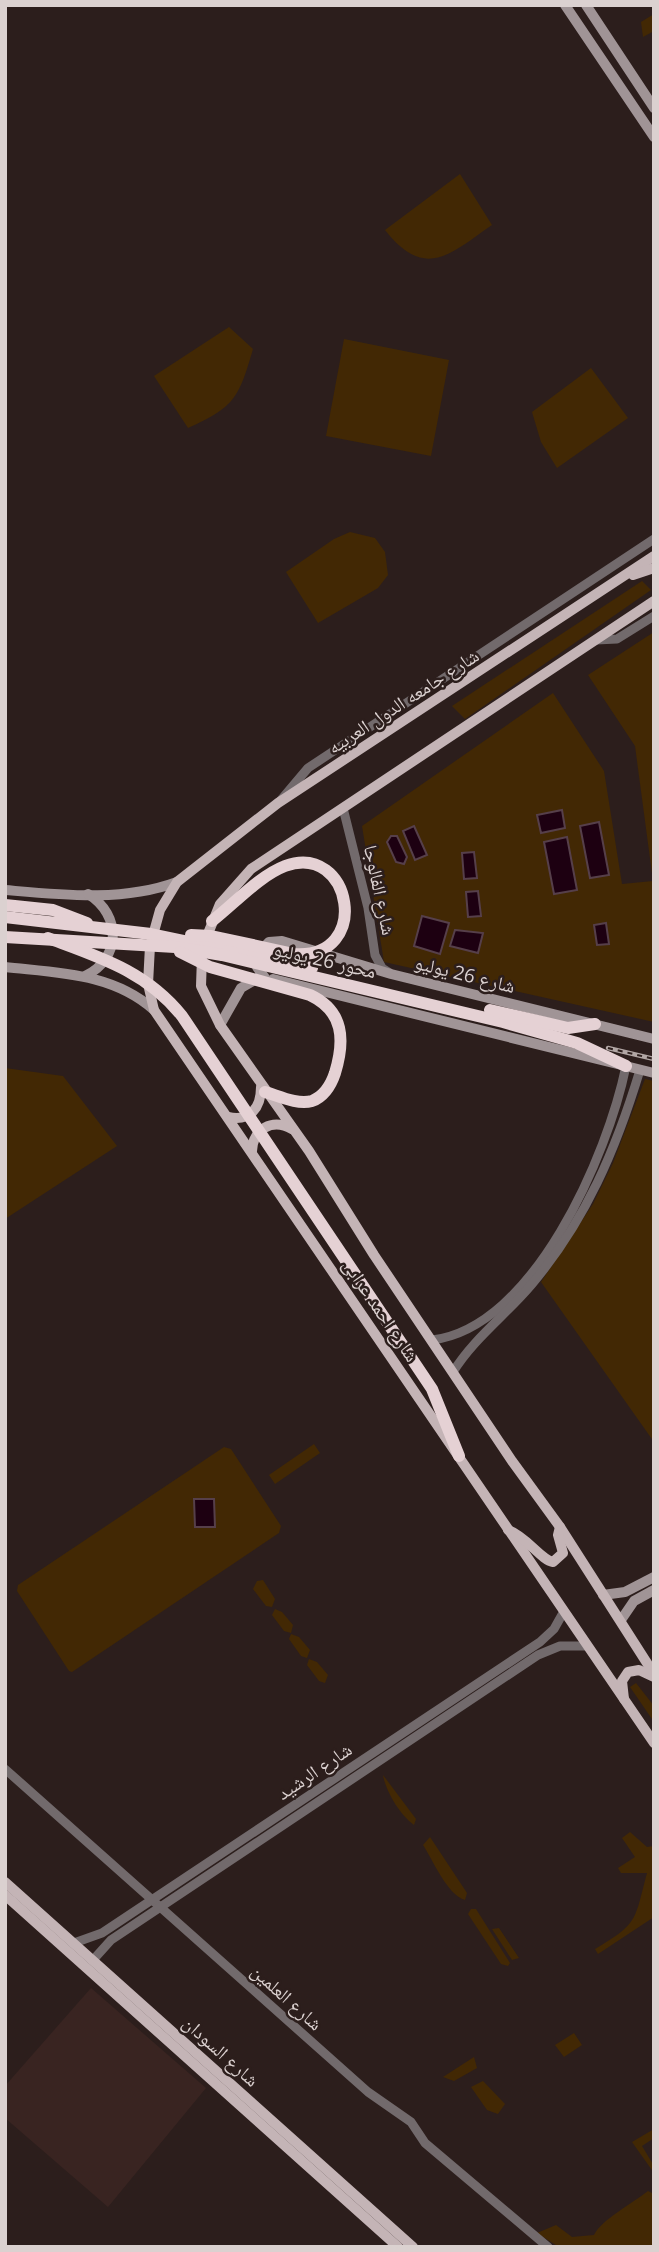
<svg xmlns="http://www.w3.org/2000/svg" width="659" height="2252" viewBox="0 0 659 2252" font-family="'Open Sans','Noto Naskh Arabic',sans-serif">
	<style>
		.built { fill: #392421 }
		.green { fill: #422804 }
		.water { fill: #1d0011; stroke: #563f4a; stroke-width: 2 }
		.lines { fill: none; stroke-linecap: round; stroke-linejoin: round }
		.tertiary { stroke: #726a6c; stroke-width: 9 }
		.secondary { stroke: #a09496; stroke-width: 10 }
		.primary { stroke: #c4b4b6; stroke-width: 10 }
		.motorway { stroke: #e5d1d4; stroke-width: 12 }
		.rail-casing { stroke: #b1a6a4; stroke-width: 4.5 }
		.rail { stroke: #2c1e1c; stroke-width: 2; stroke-dasharray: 5; stroke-linecap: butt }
		.labels { text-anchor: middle; stroke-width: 5; stroke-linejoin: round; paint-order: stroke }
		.street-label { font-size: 19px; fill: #dbd1d0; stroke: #2c1e1c }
	</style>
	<rect width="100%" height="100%" fill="#2c1e1c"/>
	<path class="built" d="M91 1988 206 2088 108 2207 5 2118V2086Z"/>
	<g class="green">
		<path d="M654 14V31L643 37 641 22Z"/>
		<path d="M460 174 492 225C450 254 425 281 385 230Z"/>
		<path d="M229 327 253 349C239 397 235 407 188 428L154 376Z"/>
		<path d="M344 339 449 360 431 456 326 436Z"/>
		<path d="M591 368 628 418 557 468 541 442 532 412Z"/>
		<path d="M350 532 375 538 385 552 388 575 378 588 318 623 286 572 334 539Z"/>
		<path d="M642 581 651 590 465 719 452 706Z"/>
		<path d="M654 632V1022L384 962 362 826 553 693 604 771 622 884 653 881 635 746 588 675Z"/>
		<path d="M5 1068 63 1076 117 1146 5 1219Z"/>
		<path d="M645 1079 654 1081V1442L541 1282 593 1204 613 1163Z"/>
		<path d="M314 1444 320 1453 275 1484 269 1475Z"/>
		<path d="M224 1447 231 1449 281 1526 279 1533 72 1672 69 1671 17 1591 18 1585Z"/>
		<path d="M263 1580 275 1599 272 1607 266 1606 253 1589 257 1581Z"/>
		<path d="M275 1609 282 1612 293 1625 291 1633 284 1631 272 1615Z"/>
		<path d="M291 1634 299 1637 310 1650 307 1658 301 1656 289 1639Z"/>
		<path d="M309 1659 317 1662 328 1675 325 1683 319 1681 307 1665Z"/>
		<path d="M636 1683 654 1706V1722L630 1687Z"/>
		<path d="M383 1775 416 1819 414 1825C400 1815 386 1792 383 1775Z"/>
		<path d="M630 1832 647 1847 654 1846V1917L598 1954 595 1949C639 1923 634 1921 647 1873H621L618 1868 635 1857 622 1838Z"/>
		<path d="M430 1837 467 1893 465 1900C447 1895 433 1860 423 1845Z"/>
		<path d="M471 1909H476L510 1963 508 1966 501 1964 468 1914Z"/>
		<path d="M499 1928 519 1958 512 1960 492 1929Z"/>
		<path d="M574 2033 582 2045 564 2057 555 2045Z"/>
		<path d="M474 2057 477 2068 454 2081 443 2077Z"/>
		<path d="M483 2081 505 2104 498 2114 487 2110 471 2087Z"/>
		<path d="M654 2129V2138L642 2146 654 2166V2173L632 2142Z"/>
		<path d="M648 2191 654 2194V2245L559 2247 537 2233 556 2225 572 2237 594 2235C601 2220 633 2203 648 2191Z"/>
	</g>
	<g class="water">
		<path d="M562 810 565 828 541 833 537 815Z"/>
		<path d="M599 822 609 875 590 878 580 826Z"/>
		<path d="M414 826 427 855 415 860 403 831Z"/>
		<path d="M391 836H397L407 857 404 864 396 862 387 842Z"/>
		<path d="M567 837 577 890 554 894 544 842Z"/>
		<path d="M474 852 477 878 464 879 462 853Z"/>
		<path d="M478 891 481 916 468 917 466 892Z"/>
		<path d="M422 916 449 923 440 954 414 946Z"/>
		<path d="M606 923 609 944 597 945 594 925Z"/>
		<path d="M455 930 483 933 478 953 450 946Z"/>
		<path d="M194 1499H214L215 1527H195Z"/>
	</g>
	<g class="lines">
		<g class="tertiary">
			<path d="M596 640 617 639 654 616"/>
			<path d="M281 800 308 768 654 539"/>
			<path d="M343 808 368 908 375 955 382 968 390 973"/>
			<path d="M432 1340C534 1328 608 1154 626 1066"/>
			<path d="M453 1372C474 1338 507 1314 532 1284 586 1220 616 1149 640 1070"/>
			<path d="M5 1769 368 2092 411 2122 425 2143 548 2247"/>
			<path d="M74 1943 102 1933 540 1642 554 1629 563 1613"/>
			<path d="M93 1960 111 1940 538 1655 560 1646H585"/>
		</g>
		<g class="secondary">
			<path d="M565 5 654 137"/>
			<path d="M586 5 654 108"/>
			<path d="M5 890C62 895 123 902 177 882"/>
			<path d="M5 967C58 973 113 973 154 1010"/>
			<path d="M85 976C121 959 122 915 88 894"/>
			<path d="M265 978 257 967 258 954 269 942 282 941 391 974 654 1039"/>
			<path d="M273 979 654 1073"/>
			<path d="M220 1025 241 988 258 978"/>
			<path d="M603 1595 625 1592 654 1577"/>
			<path d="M621 1620 634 1601 654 1590"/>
		</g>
		<g class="primary">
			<path d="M654 556 278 803 177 882 160 910 150 946 148 984 154 1010 654 1743"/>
			<path d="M633 575 654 568"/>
			<path d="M205 941 220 904 251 869 654 601"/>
			<path d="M202 957 201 986 220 1025 309 1151 374 1255 512 1461 560 1527 654 1674"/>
			<path d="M228 1117C250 1122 261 1108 261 1087"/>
			<path d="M252 1151C253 1129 272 1118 292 1129"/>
			<path d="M508 1530C527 1537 541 1560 553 1562L563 1553 558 1535 560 1527"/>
			<path d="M624 1699 622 1681 628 1672 639 1670 654 1677"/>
			<path d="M5 1882 413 2247"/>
			<path d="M5 1895 398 2247"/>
		</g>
		<g class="motorway">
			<path d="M5 905 53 910 87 923"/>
			<path d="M5 917 151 934 312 968"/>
			<path d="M191 935 211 936 294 954C373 960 352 841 285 866 259 876 234 904 212 921"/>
			<path d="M5 937 175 947 222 955 503 1022 577 1043 626 1066"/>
			<path d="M48 938C99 957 146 971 182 1016L432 1389 459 1456"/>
			<path d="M180 952 210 967 310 995C344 1011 345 1040 335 1073 331 1085 325 1096 312 1101 297 1105 279 1096 265 1092"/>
			<path d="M490 1010 568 1028 595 1024"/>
		</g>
		<defs>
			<path id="rail" d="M608 1048 654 1059"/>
		</defs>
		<use href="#rail" class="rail-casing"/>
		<use href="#rail" class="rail"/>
	</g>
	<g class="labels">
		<g class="street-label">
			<text transform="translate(403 701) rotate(-33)" y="7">شارع جامعه الدول العربيه</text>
			<text transform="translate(380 890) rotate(78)" y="7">شارع الفالوجا</text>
			<text transform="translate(325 960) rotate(13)" y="7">محور 26 يوليو</text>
			<text transform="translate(465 974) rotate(14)" y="7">شارع 26 يوليو</text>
			<text transform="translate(381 1310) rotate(56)" y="7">شارع احمد عرابى</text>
			<text transform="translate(314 1771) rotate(-34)" y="7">شارع الرشيد</text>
			<text transform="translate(287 1997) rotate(42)" y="7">شارع العلمين</text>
			<text transform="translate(221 2051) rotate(42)" y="7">شارع السودان</text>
		</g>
	</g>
	<rect width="659" height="2252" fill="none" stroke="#dbd1d0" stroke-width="14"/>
</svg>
